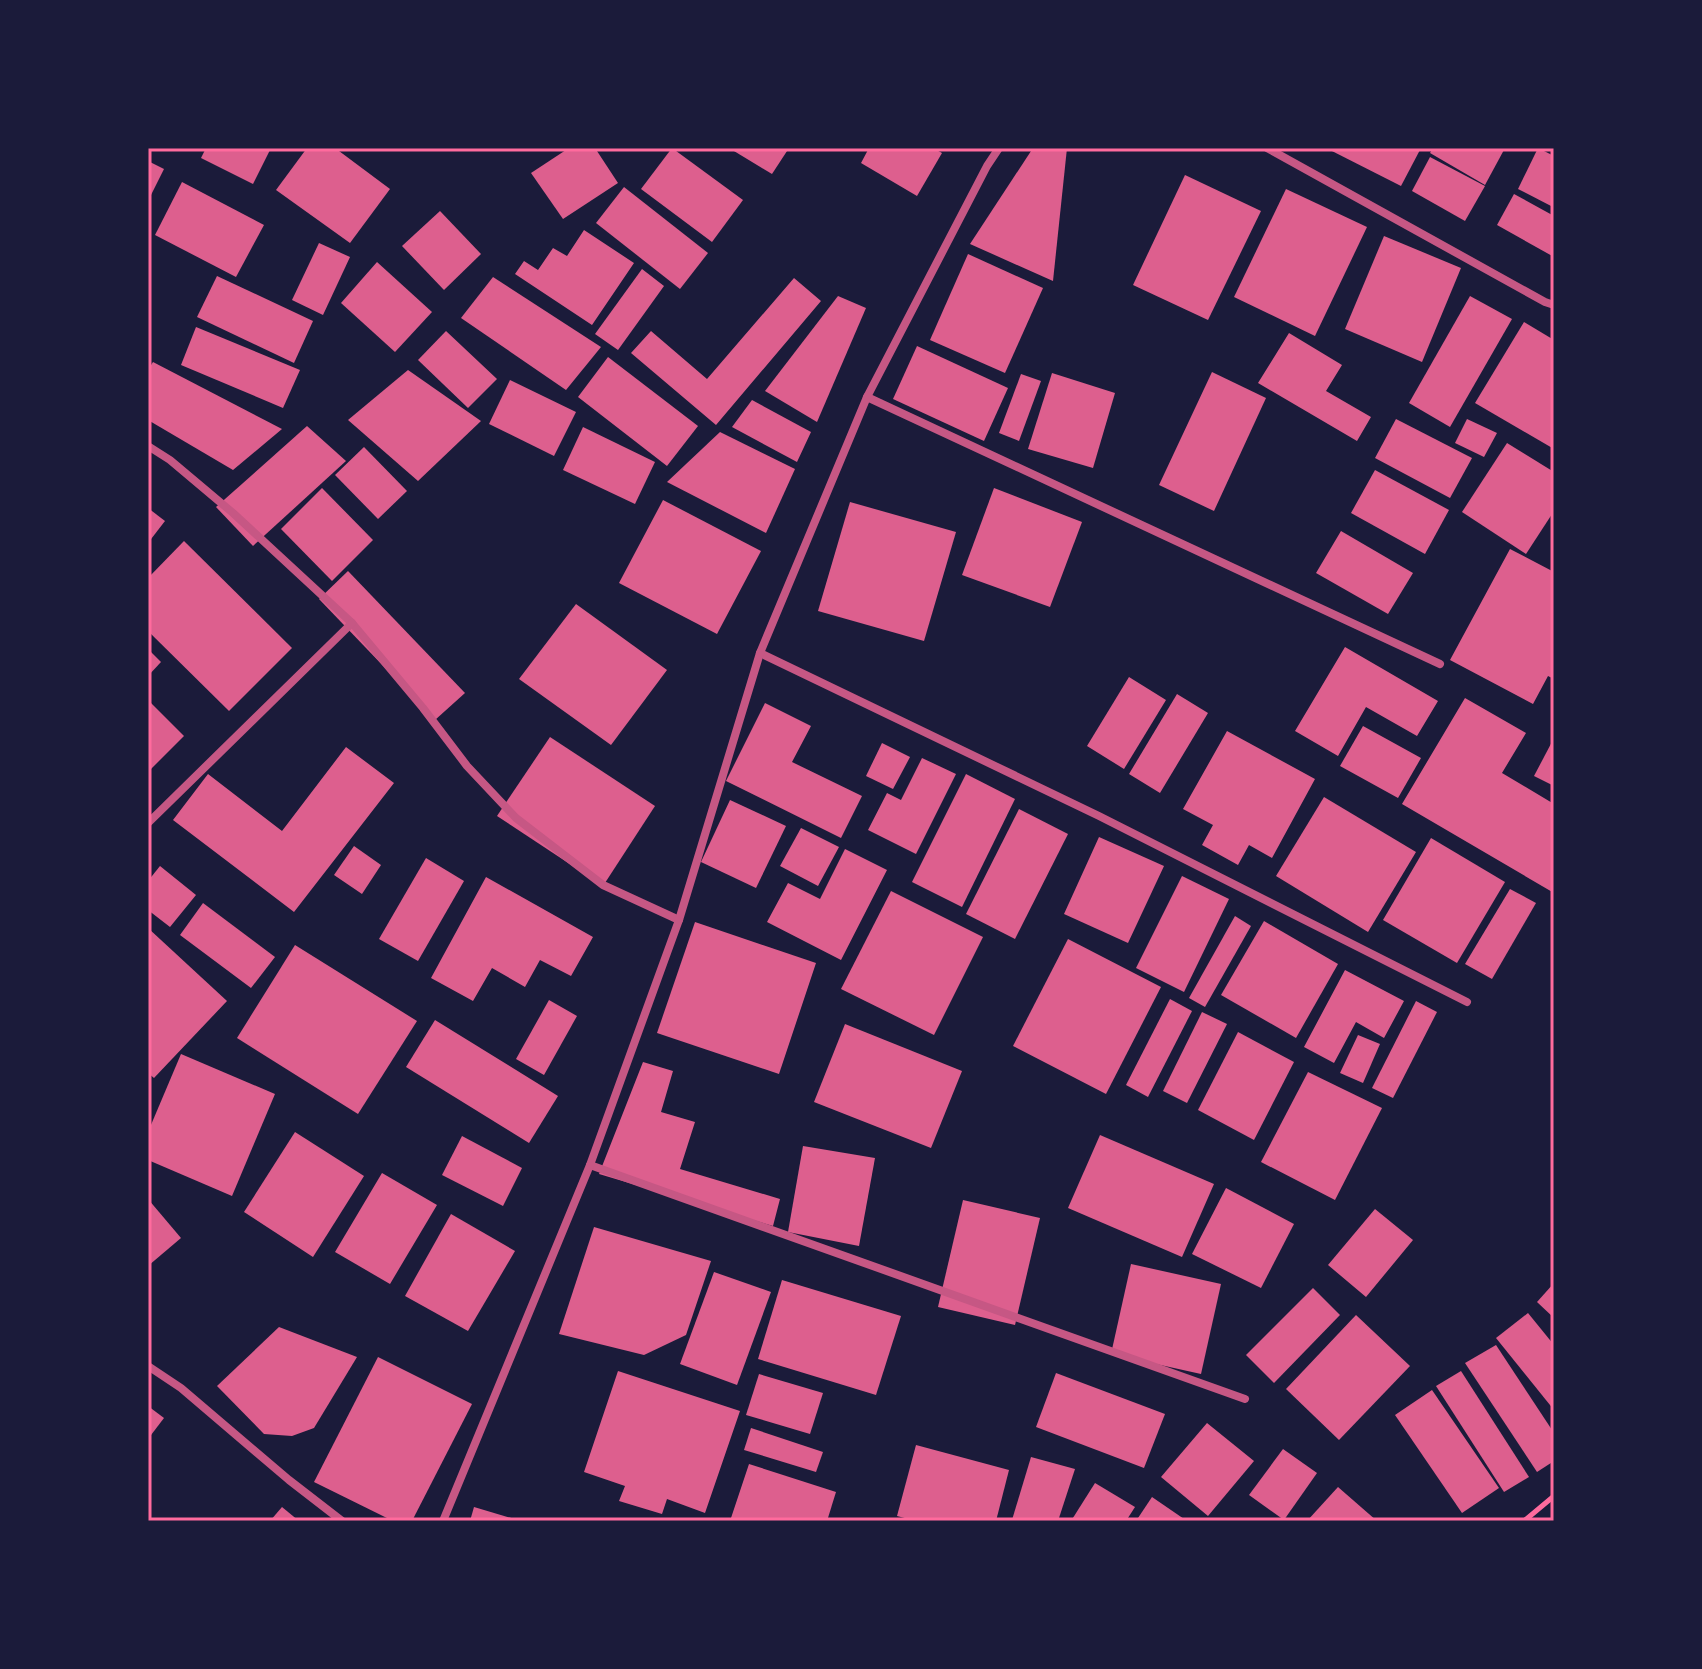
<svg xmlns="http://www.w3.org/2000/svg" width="1702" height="1669" viewBox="0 0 1702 1669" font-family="'Roboto Condensed',sans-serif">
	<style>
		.building { fill: #dd5f8e }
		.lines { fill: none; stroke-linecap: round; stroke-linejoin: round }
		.path { stroke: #ff6b9d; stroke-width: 5 }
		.minor { stroke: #c65784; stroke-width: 8 }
		.neatline { fill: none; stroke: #ff6b9d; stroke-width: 3 }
	</style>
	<rect width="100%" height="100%" fill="#1b1b3a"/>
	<g class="building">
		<path d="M206 148H271L253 184 201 158Z"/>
		<path d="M307 148H335L390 189 350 243 276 190Z"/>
		<path d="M569 148H595L618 183 563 219 531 173Z"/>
		<path d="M672 148 743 200 712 242 641 189Z"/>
		<path d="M729 148H789L772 174Z"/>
		<path d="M869 148H933L942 153 917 196 861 163Z"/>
		<path d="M1033 148H1067L1053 281 970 244Z"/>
		<path d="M1326 148H1421L1401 186Z"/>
		<path d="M1433 148H1505L1485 185 1430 153Z"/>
		<path d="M1538 148 1554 156 1553 207 1518 189Z"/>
		<path d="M1430 157 1485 186 1465 221 1412 191Z"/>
		<path d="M148 161 164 169 148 201Z"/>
		<path d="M1185 175 1261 211 1208 320 1133 285Z"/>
		<path d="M182 182 264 225 236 277 155 235Z"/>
		<path d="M624 187 708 253 680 289 596 223Z"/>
		<path d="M1286 189 1367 227 1315 336 1234 297Z"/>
		<path d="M1514 194 1554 216V257L1497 225Z"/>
		<path d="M440 211 481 254 444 290 402 246Z"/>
		<path d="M584 230 634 263 592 325 515 274 524 261 538 270 553 248 567 256Z"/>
		<path d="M1384 236 1461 268 1422 362 1345 329Z"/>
		<path d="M319 243 350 257 323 315 292 300Z"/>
		<path d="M968 254 1043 288 1005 373 930 340Z"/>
		<path d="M377 262 432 312 395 352 341 303Z"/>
		<path d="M642 269 664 286 618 350 595 334Z"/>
		<path d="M217 276 313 321 294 363 197 317Z"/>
		<path d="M493 277 601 347 566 390 461 318Z"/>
		<path d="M794 278 821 301 716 425 631 353 651 331 707 379Z"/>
		<path d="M838 296 866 308 817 422 765 391Z"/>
		<path d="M1470 296 1512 319 1450 427 1409 403Z"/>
		<path d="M1524 322 1554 340V449L1475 403Z"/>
		<path d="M196 327 300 370 283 408 181 365Z"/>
		<path d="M446 331 497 379 468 408 418 360Z"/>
		<path d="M1289 333 1342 365 1326 391 1371 417 1357 441 1258 383Z"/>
		<path d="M917 346 1008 388 984 441 893 399Z"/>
		<path d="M608 357 698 426 667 466 578 397Z"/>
		<path d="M153 362 282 429 233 470 148 420V370Z"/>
		<path d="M408 370 481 421 418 481 348 420Z"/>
		<path d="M1212 372 1266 398 1214 511 1159 485Z"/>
		<path d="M1052 373 1115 393 1093 468 1028 449Z"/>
		<path d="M1021 374 1041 381 1019 441 999 433Z"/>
		<path d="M510 380 576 412 554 456 489 424Z"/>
		<path d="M752 400 811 432 797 462 732 427Z"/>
		<path d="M1396 419 1472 458 1450 498 1375 458Z"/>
		<path d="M1467 419 1497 433 1484 457 1455 443Z"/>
		<path d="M307 426 346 461 253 546 216 507Z"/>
		<path d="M583 427 655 462 635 504 563 470Z"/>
		<path d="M720 432 795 469 766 533 667 482Z"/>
		<path d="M1507 443 1554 472V511L1526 554 1462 512Z"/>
		<path d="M364 447 407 491 378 519 335 475Z"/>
		<path d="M1375 470 1449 510 1425 554 1351 513Z"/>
		<path d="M322 488 373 540 332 581 281 529Z"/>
		<path d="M994 488 1082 522 1050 607 962 575Z"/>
		<path d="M663 500 761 551 717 634 619 583Z"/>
		<path d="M850 502 956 532 924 641 818 611Z"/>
		<path d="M148 508 165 521 148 543Z"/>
		<path d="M1341 531 1413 573 1388 614 1316 573Z"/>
		<path d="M184 541 292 648 229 711 148 631V578Z"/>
		<path d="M1510 549 1554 572V679L1548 676 1533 704 1450 660Z"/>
		<path d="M348 571 465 693 435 720 319 599Z"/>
		<path d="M576 604 667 670 611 745 519 679Z"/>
		<path d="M1345 647 1438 701 1417 736 1366 707 1338 756 1295 731Z"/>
		<path d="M148 649 161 662 148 676Z"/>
		<path d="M1129 677 1166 700 1124 769 1087 746Z"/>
		<path d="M1177 694 1208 713 1160 793 1129 774Z"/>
		<path d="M1465 698 1526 733 1502 773 1554 804V893L1402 804Z"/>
		<path d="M148 700 184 736 148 772Z"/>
		<path d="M765 703 811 726 792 762 862 796 841 838 726 781Z"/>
		<path d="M1363 726 1421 758 1398 798 1340 766Z"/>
		<path d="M1227 731 1315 779 1272 858 1249 845 1238 865 1202 845 1213 825 1183 809Z"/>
		<path d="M550 737 655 806 603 886 497 816Z"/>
		<path d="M1554 738V786L1534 776Z"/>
		<path d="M882 743 910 757 893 789 866 776Z"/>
		<path d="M346 747 394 783 294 912 173 820 208 774 282 831Z"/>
		<path d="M922 758 956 774 916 854 868 830 887 793 901 800Z"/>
		<path d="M966 774 1015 799 962 907 912 882Z"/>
		<path d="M1324 797 1416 852 1368 932 1276 876Z"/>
		<path d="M730 800 786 826 756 888 701 862Z"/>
		<path d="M1019 809 1068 834 1015 939 966 914Z"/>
		<path d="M801 828 839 847 818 886 780 866Z"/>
		<path d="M1099 837 1164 866 1128 943 1064 914Z"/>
		<path d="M1431 838 1505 882 1457 963 1383 920Z"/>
		<path d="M354 846 381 865 362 894 334 875Z"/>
		<path d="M845 849 887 870 841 960 767 922 788 883 820 899Z"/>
		<path d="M426 858 464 881 418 961 379 939Z"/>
		<path d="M160 866 196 895 170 927 148 910V881Z"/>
		<path d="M1182 876 1229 899 1184 992 1136 968Z"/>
		<path d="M486 877 593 937 571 976 540 960 525 987 492 968 473 1001 431 978Z"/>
		<path d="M1510 889 1536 903 1492 979 1465 964Z"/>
		<path d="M891 891 983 937 934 1035 841 989Z"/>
		<path d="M203 903 275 957 251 988 180 935Z"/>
		<path d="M1235 916 1251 926 1205 1007 1189 998Z"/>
		<path d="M1264 921 1338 964 1296 1038 1221 995Z"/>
		<path d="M695 922 816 963 779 1074 657 1033Z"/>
		<path d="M148 928 227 1001 154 1078 148 1073Z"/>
		<path d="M1068 939 1161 987 1106 1094 1013 1046Z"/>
		<path d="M295 945 417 1021 358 1114 237 1038Z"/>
		<path d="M1345 970 1404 1001 1384 1038 1356 1022 1334 1063 1304 1047Z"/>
		<path d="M1170 999 1192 1011 1148 1097 1126 1085Z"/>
		<path d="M549 1000 577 1016 544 1075 516 1059Z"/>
		<path d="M1416 1001 1437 1012 1393 1098 1372 1088Z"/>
		<path d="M1202 1012 1227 1024 1187 1103 1163 1091Z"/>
		<path d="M435 1020 558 1096 529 1143 406 1067Z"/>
		<path d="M845 1024 962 1071 931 1148 814 1102Z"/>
		<path d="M1238 1032 1294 1062 1254 1140 1198 1110Z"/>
		<path d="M1358 1035 1380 1044 1363 1083 1340 1073Z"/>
		<path d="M181 1054 275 1094 232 1196 148 1160V1132Z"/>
		<path d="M643 1062 673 1071 661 1112 695 1122 680 1169 780 1199 773 1226 599 1174Z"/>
		<path d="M1308 1072 1382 1108 1335 1200 1261 1162Z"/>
		<path d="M295 1132 364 1176 313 1257 244 1212Z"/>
		<path d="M1100 1135 1214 1184 1182 1257 1068 1208Z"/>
		<path d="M462 1136 522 1168 503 1206 442 1175Z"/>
		<path d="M803 1146 875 1158 859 1246 788 1232Z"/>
		<path d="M382 1173 437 1205 390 1284 335 1252Z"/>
		<path d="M1226 1188 1294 1224 1261 1288 1192 1254Z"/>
		<path d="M148 1199 181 1238 148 1266Z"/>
		<path d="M963 1200 1040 1218 1015 1325 938 1307Z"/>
		<path d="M1375 1209 1413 1240 1366 1297 1328 1265Z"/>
		<path d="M451 1214 515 1251 468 1331 405 1296Z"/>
		<path d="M594 1227 711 1261 686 1335 644 1355 559 1334Z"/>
		<path d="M1131 1264 1221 1284 1201 1374 1111 1354Z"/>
		<path d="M714 1272 771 1292 737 1385 680 1364Z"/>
		<path d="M782 1280 901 1316 876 1395 758 1359Z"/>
		<path d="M1554 1283V1318L1537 1302Z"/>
		<path d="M1313 1288 1340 1315 1274 1383 1246 1355Z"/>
		<path d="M1528 1313 1554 1345V1410L1496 1338Z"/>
		<path d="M1356 1315 1410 1366 1339 1440 1286 1389Z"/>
		<path d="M279 1327 357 1357 314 1428 292 1436 264 1434 217 1386Z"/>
		<path d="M1496 1345 1554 1433V1461L1537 1472 1465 1363Z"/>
		<path d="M378 1357 472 1404 412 1521H393L314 1482Z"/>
		<path d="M618 1371 740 1411 705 1513 667 1499 662 1514 619 1501 625 1486 584 1472Z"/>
		<path d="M1461 1371 1529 1477 1504 1492 1436 1386Z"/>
		<path d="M1056 1373 1165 1414 1144 1468 1036 1427Z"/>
		<path d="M759 1374 823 1393 810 1434 746 1415Z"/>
		<path d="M1432 1390 1499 1488 1462 1513 1395 1415Z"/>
		<path d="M148 1406 164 1418 148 1439Z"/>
		<path d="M1207 1423 1254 1461 1208 1516 1161 1477Z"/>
		<path d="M751 1428 823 1452 816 1472 744 1450Z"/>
		<path d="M916 1445 1009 1470 996 1521H916L897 1516Z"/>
		<path d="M1283 1449 1317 1473 1284 1520 1249 1495Z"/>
		<path d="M1031 1457 1075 1469 1058 1521 1012 1520Z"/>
		<path d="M749 1464 836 1492 827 1521H730Z"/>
		<path d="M1095 1483 1135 1507 1126 1521H1071Z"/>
		<path d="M1338 1487 1377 1521H1307Z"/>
		<path d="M1152 1497 1187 1521H1136Z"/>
		<path d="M282 1507 299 1521H270Z"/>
		<path d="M474 1507 518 1520V1521H470Z"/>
	</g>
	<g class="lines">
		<path class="path" d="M1524 1521 1554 1496"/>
		<g class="minor">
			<path d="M1267 148 1545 302 1554 305"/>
			<path d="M867 397 1440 664"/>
			<path d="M148 446 170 460 233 513 352 623 423 708 467 766 516 818 603 885 679 920"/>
			<path d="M760 653 1099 816 1467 1002"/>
			<path d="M148 823 352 623"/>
			<path d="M590 1165 1245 1399"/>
			<path d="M148 1366 181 1388 289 1480 342 1521"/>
			<path d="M443 1521 590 1165 679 920 760 653 867 397 987 166 999 148"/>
		</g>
	</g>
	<rect width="1702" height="1669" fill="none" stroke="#1b1b3a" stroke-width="300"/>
	<rect x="150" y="150" width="1402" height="1369" class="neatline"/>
</svg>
